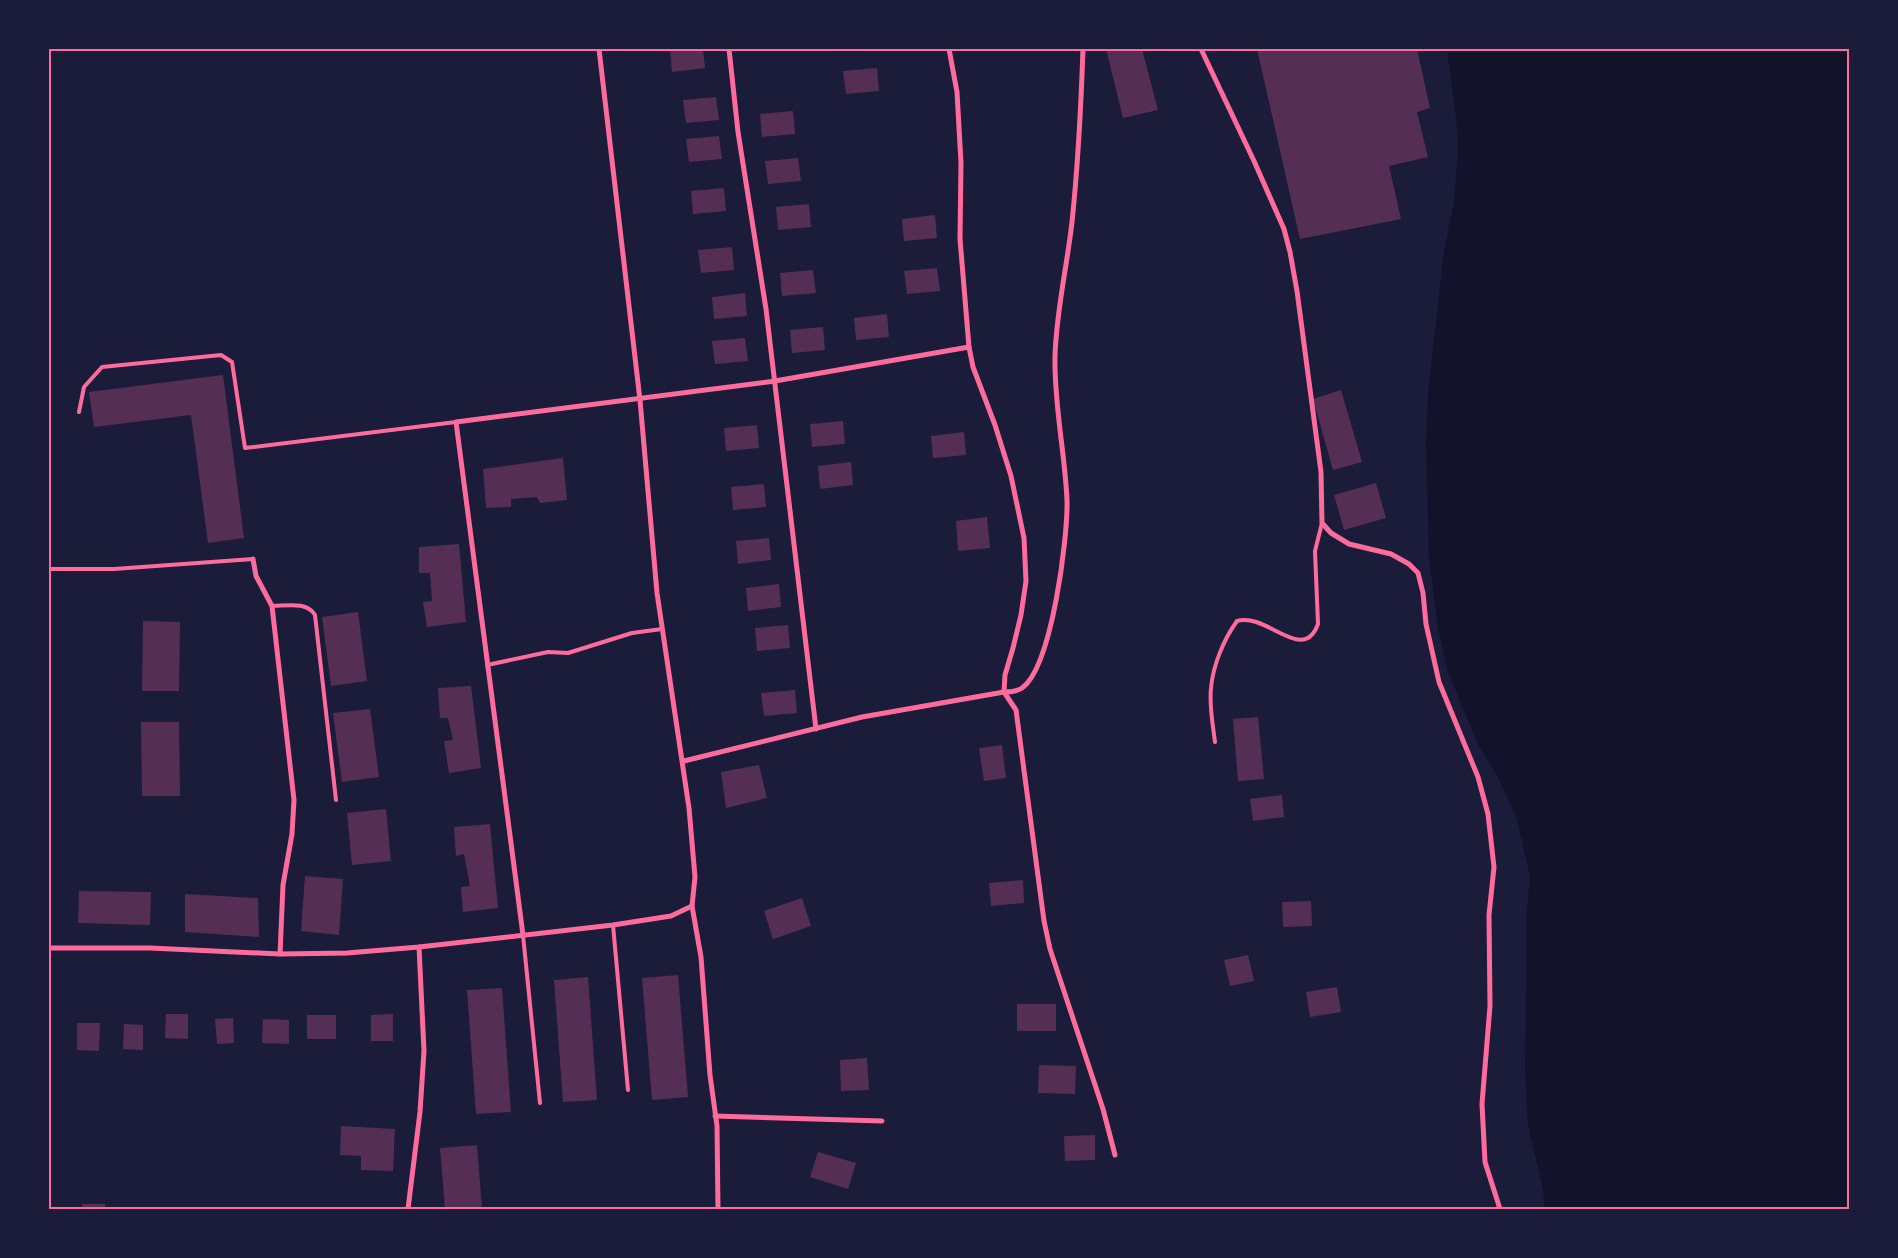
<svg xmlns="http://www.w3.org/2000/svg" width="1898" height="1258" viewBox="0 0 1898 1258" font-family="Commissioner,sans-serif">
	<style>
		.water { fill: #12122b }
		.building { fill: #542f53 }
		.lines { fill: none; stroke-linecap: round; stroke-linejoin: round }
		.service { stroke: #ff6b9d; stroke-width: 4 }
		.minor { stroke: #ff6b9d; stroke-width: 5 }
		.neatline { fill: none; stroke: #ff6b9d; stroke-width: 2 }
	</style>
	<rect width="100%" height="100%" fill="#1b1b3a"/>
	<path class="water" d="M1447 49H1849V1209H1545L1543 1189 1528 1126 1525 1068 1527 909 1530 876 1517 819 1497 775 1478 744 1448 672 1438 629 1429 557 1426 443 1428 393 1444 251 1454 202 1458 151 1457 126Z"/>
	<g class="building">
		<path d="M670 49H703L705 68 672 72Z"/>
		<path d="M1106 49H1142L1158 110 1123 118Z"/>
		<path d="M1257 49H1417L1430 108 1417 112 1428 157 1389 166 1401 219 1300 239Z"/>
		<path d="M877 68 879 91 846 94 843 71Z"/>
		<path d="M716 97 719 120 686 123 683 100Z"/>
		<path d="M793 111 795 134 762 137 760 114Z"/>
		<path d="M719 136 722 159 689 162 686 139Z"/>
		<path d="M798 158 801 181 768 184 765 161Z"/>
		<path d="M724 188 726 211 693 214 691 191Z"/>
		<path d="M809 204 811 227 778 230 776 207Z"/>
		<path d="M935 215 937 238 904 241 902 219Z"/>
		<path d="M732 247 734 270 701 273 698 250Z"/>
		<path d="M937 268 940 291 907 294 904 271Z"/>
		<path d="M813 270 816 293 782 296 780 273Z"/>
		<path d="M745 293 747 316 714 319 712 297Z"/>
		<path d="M887 314 889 337 856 340 854 318Z"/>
		<path d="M823 327 825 350 792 353 790 330Z"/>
		<path d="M745 338 748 361 715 364 712 341Z"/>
		<path d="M223 375 244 538 208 543 191 415 94 427 89 392Z"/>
		<path d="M1341 390 1362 462 1333 470 1313 399Z"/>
		<path d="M843 421 845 444 812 447 810 424Z"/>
		<path d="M757 425 759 448 726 451 724 428Z"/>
		<path d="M964 432 966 455 933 458 931 436Z"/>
		<path d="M563 458 567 500 540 503 537 497 511 499V507L486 508 483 469Z"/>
		<path d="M851 462 853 485 820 489 818 466Z"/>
		<path d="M1376 483 1386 518 1344 530 1334 495Z"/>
		<path d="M764 484 766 507 733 510 731 487Z"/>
		<path d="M987 517 990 548 958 551 956 521Z"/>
		<path d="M769 538 771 560 738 564 736 541Z"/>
		<path d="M459 544 466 622 427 627 423 602 432 601 430 573H419V547Z"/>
		<path d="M779 584 781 607 748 611 746 588Z"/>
		<path d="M358 612 367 681 331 686 322 617Z"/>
		<path d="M143 621 180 622 179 691H142Z"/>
		<path d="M788 625 790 648 757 651 755 628Z"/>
		<path d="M471 686 481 768 449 773 444 741 453 740 448 718H440L438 688Z"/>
		<path d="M795 690 797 713 764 716 761 693Z"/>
		<path d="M370 709 379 777 342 782 333 713Z"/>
		<path d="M1258 717 1264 779 1238 781 1233 719Z"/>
		<path d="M141 722H179L180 796H142Z"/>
		<path d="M1002 745 1006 778 984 781 979 748Z"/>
		<path d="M759 765 767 798 726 808 721 772Z"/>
		<path d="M1282 795 1284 817 1253 821 1250 799Z"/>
		<path d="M386 809 391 861 352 865 347 813Z"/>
		<path d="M490 824 498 908 463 912 461 887 470 886 464 854 456 856 454 827Z"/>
		<path d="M305 876 343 879 339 935 301 931Z"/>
		<path d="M1023 880 1024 903 991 906 989 883Z"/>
		<path d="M79 891 151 892 150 925 78 923Z"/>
		<path d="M185 894 258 898 259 937 185 932Z"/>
		<path d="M802 898 811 926 773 939 764 911Z"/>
		<path d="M1311 901 1312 926 1283 927 1282 902Z"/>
		<path d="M1248 955 1254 981 1230 986 1224 960Z"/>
		<path d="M678 975 688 1097 652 1100 642 978Z"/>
		<path d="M588 977 597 1100 563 1102 554 980Z"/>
		<path d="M1337 987 1341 1012 1310 1017 1306 992Z"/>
		<path d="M502 988 511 1112 476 1114 467 990Z"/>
		<rect x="1017" y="1004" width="39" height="27"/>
		<path d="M166 1014H188V1039L165 1038Z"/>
		<path d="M393 1014V1041H371V1015Z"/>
		<rect x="307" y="1015" width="29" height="24"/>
		<path d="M233 1018 234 1043 217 1044 215 1019Z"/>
		<path d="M263 1019 289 1020V1044L262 1043Z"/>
		<path d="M77 1023H100L99 1051 77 1050Z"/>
		<path d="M124 1024 143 1025V1050L123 1049Z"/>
		<path d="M867 1058 869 1090 841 1091 840 1060Z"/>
		<path d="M1039 1065 1076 1066 1075 1094 1038 1093Z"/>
		<path d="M341 1126 395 1129 393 1171 361 1170V1156L340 1155Z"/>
		<path d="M1095 1135V1160L1065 1161 1064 1136Z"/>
		<path d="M477 1145 482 1209H445L440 1148Z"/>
		<path d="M818 1152 856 1163 848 1189 810 1177Z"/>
		<rect x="82" y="1204" width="23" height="5"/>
	</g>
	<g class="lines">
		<g class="service">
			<path d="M79 412 84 387 102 367 221 355 232 362 245 448 456 422"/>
			<path d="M49 569H114L253 559"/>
			<path d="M272 606C286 606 307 601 315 615L336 800"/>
			<path d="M487 665 548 652 568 653 632 633 662 629"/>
			<path d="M1215 742C1213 725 1209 706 1211 688 1213 665 1224 639 1237 621 1267 612 1303 665 1318 624L1315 551 1322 523"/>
			<path d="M613 925 628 1090"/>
			<path d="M523 935 540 1103"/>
		</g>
		<g class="minor">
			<path d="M599 49 640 400 657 593 689 808 695 877 692 906 701 957 710 1075 717 1126 718 1209"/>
			<path d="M729 49 738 132 766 309 816 729"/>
			<path d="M949 49 957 92 961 163 960 239 969 347 973 367 995 425 1011 476 1024 538 1026 581 1021 615 1013 648 1005 675 1004 692"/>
			<path d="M1201 49 1254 161 1284 229 1290 252 1297 291 1321 472 1322 523 1331 533 1349 544 1391 554 1409 564 1418 573 1423 593 1426 624 1439 682 1478 777 1488 814 1494 867 1489 915 1490 1006 1482 1104 1485 1162 1500 1209"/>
			<path d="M253 559 256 576 272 606 294 800 292 834 283 885 280 954"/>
			<path d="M1004 692 1016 710 1044 921 1050 949 1103 1109 1115 1155"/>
			<path d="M684 761 862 717 1004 692C1010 692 1016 692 1022 688 1052 667 1068 537 1067 500 1065 453 1054 405 1055 357 1056 312 1067 267 1072 222 1078 165 1081 107 1083 49"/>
			<path d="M523 935 456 422 775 381 969 347"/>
			<path d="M49 948H150L280 954 347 953 419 947 613 925 671 916 692 906"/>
			<path d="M715 1116 882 1121"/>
			<path d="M408 1209 420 1112 424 1051 419 947"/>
		</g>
	</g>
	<rect width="1898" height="1258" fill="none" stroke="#1b1b3a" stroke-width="100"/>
	<rect x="50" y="50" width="1798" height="1158" class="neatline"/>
</svg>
